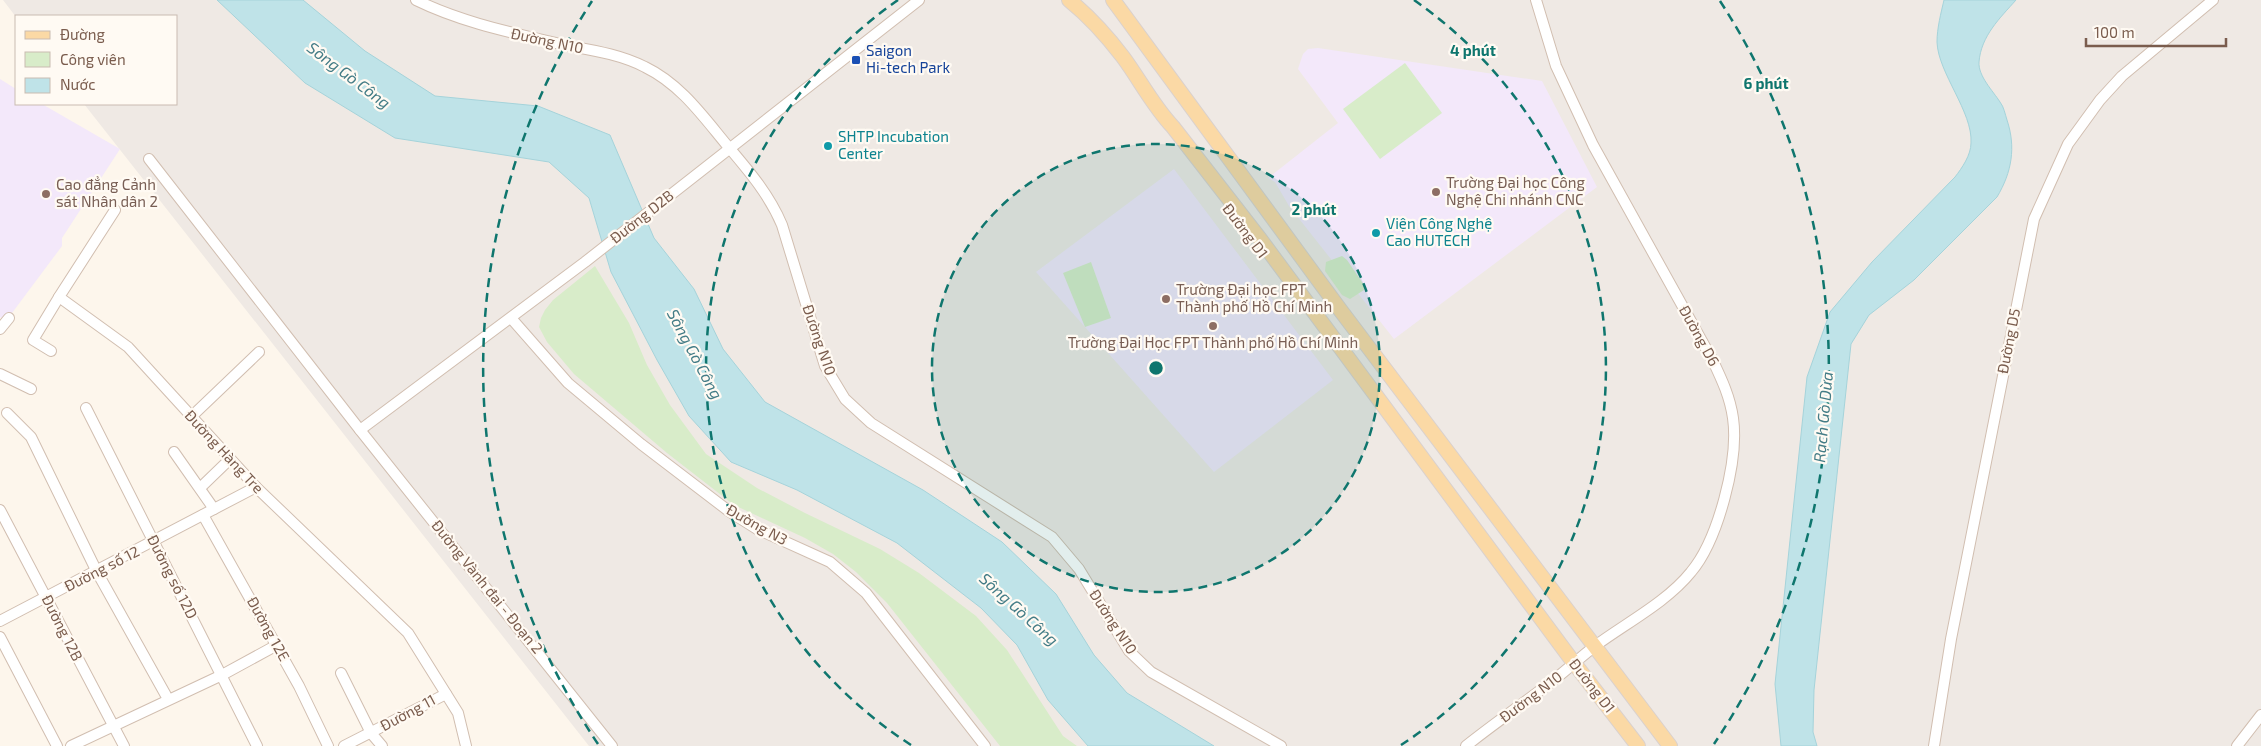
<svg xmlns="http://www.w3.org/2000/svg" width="2261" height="746" viewBox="0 0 2261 746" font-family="'Exo 2',sans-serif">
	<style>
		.industrial { fill: #efe9e4 }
		.education { fill: #f3e8fa }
		.green { fill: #d8ecc9 }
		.water { fill: #bfe3e8; stroke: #a5d3da }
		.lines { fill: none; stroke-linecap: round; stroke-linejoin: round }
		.minor-casing { stroke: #d1beb0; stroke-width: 12 }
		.major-casing { stroke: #dad1cd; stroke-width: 16 }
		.minor { stroke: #fff; stroke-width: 10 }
		.major { stroke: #fbd9a5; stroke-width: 14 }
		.ring { fill: none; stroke: #0f766e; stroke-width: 2.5; stroke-dasharray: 9 6 }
		.transit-dot { fill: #1a4fb4; stroke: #fffaf3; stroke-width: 2 }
		.culture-dot { fill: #0f9aa8; stroke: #fffaf3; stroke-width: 2 }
		.education-dot { fill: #8d6e63; stroke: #fffaf3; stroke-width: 2 }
		.labels { text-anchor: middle; stroke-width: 4.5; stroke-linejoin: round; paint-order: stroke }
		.street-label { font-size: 15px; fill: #7a5c4d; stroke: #fffaf3 }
		.transit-label { font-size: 15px; fill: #164399; stroke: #fffaf3; text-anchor: start }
		.culture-label { font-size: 15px; fill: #0d838f; stroke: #fffaf3; text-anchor: start }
		.education-label { font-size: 15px; fill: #785e54; stroke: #fffaf3; text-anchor: start }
		.water-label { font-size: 16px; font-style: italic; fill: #437c86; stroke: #fffaf3 }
		.centre { fill: #0f766e; stroke: #fffaf3; stroke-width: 2.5 }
		.ring-label { font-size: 15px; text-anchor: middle; font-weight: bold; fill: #0f766e; stroke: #fffaf3; stroke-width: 4.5; stroke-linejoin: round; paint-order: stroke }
	</style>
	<rect width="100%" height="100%" fill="#fdf6ec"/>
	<path class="industrial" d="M3 0H2261V746H589L84 104H176V16L16 17Z"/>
	<g class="education">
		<path d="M1318 48 1542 81 1597 187 1394 339 1289 206 1275 182 1268 178 1338 123 1298 69 1303 54 1308 49Z"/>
		<path d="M0 79 16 89V104H42L120 149 62 238V246L6 321 0 317Z"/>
		<path d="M1174 169 1333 380 1214 472 1036 272Z"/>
	</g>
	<g class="green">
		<path d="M1405 63 1442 113 1380 159 1343 109Z"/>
		<path d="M1342 256 1347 260 1364 285V290L1350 299 1342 295 1325 271 1326 262Z"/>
		<path d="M1091 262 1111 318 1085 327 1063 273Z"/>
		<path d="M595 266 629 323 647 365 670 405 706 454 757 488 805 513 880 549 919 573 976 616 1007 650 1063 736 1077 746H1000L887 603 856 572 833 554 805 538 734 505 667 453 574 374 547 342 539 327 541 318 545 310 553 300Z"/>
	</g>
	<g class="water">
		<path d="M217 0H303L365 51 435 96 538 106 610 135 654 238 694 289 723 349 765 402 923 490 1002 542 1056 594 1094 655 1127 693 1214 746H1088L1048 700 1017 645 981 608 897 543 797 490 731 462 689 416 657 360 611 272 589 198 549 162 395 138 305 83Z"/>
		<path d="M1944 0H2016C2000 18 1981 36 1979 62 1978 76 1993 91 2000 102 2004 107 2005 114 2007 120 2016 147 2012 172 1997 197L1914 280 1869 315 1851 344 1814 690 1813 732 1817 746H1781L1775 684 1807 377 1830 312 1872 262 1955 177C1962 168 1971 155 1971 143 1973 112 1938 73 1937 42 1937 28 1941 13 1944 0Z"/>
	</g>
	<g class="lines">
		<defs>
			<g id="minor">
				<path d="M416 0C463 23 514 33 564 45 591 50 620 54 645 67 680 84 702 115 726 144 748 170 769 194 782 225L825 366 845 399 871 423 1052 537 1079 569 1129 651 1151 672 1281 746"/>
				<path d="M149 159 360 430 612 746"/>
				<path d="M115 210 59 297 128 347 256 487 408 633 458 713 466 746"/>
				<path d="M511 318 568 383 641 444 730 512 757 529 830 562 866 593 985 746"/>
				<path d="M0 329 9 318"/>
				<path d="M51 351 33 340 59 297"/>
				<path d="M0 374 31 389"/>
				<path d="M86 408 257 746"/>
				<path d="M7 413 31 437 97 572 168 699"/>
				<path d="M191 417 259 352"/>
				<path d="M360 430 585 262 919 0"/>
				<path d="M174 452 214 509"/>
				<path d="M200 488 230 459"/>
				<path d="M0 510 124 746"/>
				<path d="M203 515 299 686 328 746"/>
				<path d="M0 621 256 487"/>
				<path d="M0 637 57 746"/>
				<path d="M341 673 371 733 382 746"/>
				<path d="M71 746 222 675 277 645"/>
				<path d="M344 746 446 694"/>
				<path d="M1466 746C1491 726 1517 708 1542 689 1560 676 1577 660 1595 646 1626 623 1667 602 1691 572 1718 540 1739 460 1733 418 1730 397 1722 380 1713 361L1593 145 1556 66 1536 0"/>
				<path d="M1934 746 1951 639 2034 219 2068 144 2100 100 2122 76 2213 0"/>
				<path d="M2237 746 2261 715"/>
			</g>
			<g id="major">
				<path d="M1069 0C1089 16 1107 36 1123 57 1140 80 1153 106 1173 127L1260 239 1574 663 1638 746"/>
				<path d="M1113 0 1341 311 1670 746"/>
			</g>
		</defs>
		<use href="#minor" class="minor-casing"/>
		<use href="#major" class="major-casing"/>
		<use href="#minor" class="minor"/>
		<use href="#major" class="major"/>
	</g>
	<circle cx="1156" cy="368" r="224" fill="#0f766e" fill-opacity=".12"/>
	<g class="ring">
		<circle cx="1156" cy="368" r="224"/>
		<path d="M911 745A449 449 0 0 1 898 0M1414 0A449 449 0 0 1 1401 745"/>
		<path d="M598 744A673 673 0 0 1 592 1M1720 1A673 673 0 0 1 1714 744"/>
	</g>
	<rect class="transit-dot" x="851" y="55" width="10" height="10" rx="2.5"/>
	<g class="culture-dot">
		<circle cx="828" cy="146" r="5"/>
		<circle cx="1376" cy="233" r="5"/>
	</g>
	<g class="education-dot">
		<circle cx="1436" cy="192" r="5"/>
		<circle cx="46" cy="194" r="5"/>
		<circle cx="1166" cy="299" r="5"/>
		<circle cx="1213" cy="326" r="5"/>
	</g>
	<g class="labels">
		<g class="street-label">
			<text transform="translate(547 41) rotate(12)" y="5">Đường N10</text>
			<text transform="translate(642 217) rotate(-38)" y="5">Đường D2B</text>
			<text transform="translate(1245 231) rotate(53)" y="5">Đường D1</text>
			<text transform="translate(1699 336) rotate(61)" y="5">Đường D6</text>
			<text transform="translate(819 340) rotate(71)" y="5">Đường N10</text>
			<text transform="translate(2009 341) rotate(-79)" y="5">Đường D5</text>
			<text transform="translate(224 452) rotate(47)" y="5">Đường Hàng Tre</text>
			<text transform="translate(757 525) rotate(29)" y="5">Đường N3</text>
			<text transform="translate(102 569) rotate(-27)" y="5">Đường số 12</text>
			<text transform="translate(172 577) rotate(63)" y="5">Đường số 12D</text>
			<text transform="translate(487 587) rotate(51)" y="5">Đường Vành đai - Đoạn 2</text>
			<text transform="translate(1113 622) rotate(57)" y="5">Đường N10</text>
			<text transform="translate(62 628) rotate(63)" y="5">Đường 12B</text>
			<text transform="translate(268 629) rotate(61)" y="5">Đường 12E</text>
			<text transform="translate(1592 686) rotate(52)" y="5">Đường D1</text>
			<text transform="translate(1531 697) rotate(-37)" y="5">Đường N10</text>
			<text transform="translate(408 713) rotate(-28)" y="5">Đường 11</text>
		</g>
		<g class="transit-label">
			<text x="866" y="56">Saigon<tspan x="866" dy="17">Hi-tech Park</tspan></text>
		</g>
		<g class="culture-label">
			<text x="838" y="142">SHTP Incubation<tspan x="838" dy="17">Center</tspan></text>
			<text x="1386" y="229">Viện Công Nghệ<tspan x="1386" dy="17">Cao HUTECH</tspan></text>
		</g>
		<g class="education-label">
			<text x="1446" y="188">Trường Đại học Công<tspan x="1446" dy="17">Nghệ Chi nhánh CNC</tspan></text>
			<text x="56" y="190">Cao đẳng Cảnh<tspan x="56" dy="17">sát Nhân dân 2</tspan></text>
			<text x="1176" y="295">Trường Đại học FPT<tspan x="1176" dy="17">Thành phố Hồ Chí Minh</tspan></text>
			<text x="1213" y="348" text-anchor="middle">Trường Đại Học FPT Thành phố Hồ Chí Minh</text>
		</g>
		<g class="water-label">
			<text transform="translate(349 75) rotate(37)" y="6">Sông Gò Công</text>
			<text transform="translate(695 354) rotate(62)" y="6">Sông Gò Công</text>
			<text transform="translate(1823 417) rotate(-85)" y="6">Rạch Gò Dừa</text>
			<text transform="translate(1019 609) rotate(42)" y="6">Sông Gò Công</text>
		</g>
	</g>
	<circle cx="1156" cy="368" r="8" class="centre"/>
	<g class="ring-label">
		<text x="1473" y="56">4 phút</text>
		<text x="1766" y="89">6 phút</text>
		<text x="1314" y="215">2 phút</text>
	</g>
	<rect x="15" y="15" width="162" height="90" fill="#fffaf3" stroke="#cabbb1"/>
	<rect x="25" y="31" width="25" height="8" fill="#fbd9a5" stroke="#cabbb1"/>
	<text x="60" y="40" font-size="15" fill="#7a5c4d">Đường</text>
	<rect x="25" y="52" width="25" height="15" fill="#d8ecc9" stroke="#cabbb1"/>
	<text x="60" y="65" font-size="15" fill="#7a5c4d">Công viên</text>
	<rect x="25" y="78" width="25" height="15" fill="#bfe3e8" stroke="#cabbb1"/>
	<text x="60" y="90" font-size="15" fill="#7a5c4d">Nước</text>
	<path d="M2086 38v8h140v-8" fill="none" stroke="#7a5c4d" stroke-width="2.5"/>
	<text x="2094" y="38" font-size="15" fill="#7a5c4d" stroke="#fffaf3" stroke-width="4" paint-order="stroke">100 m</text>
</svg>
